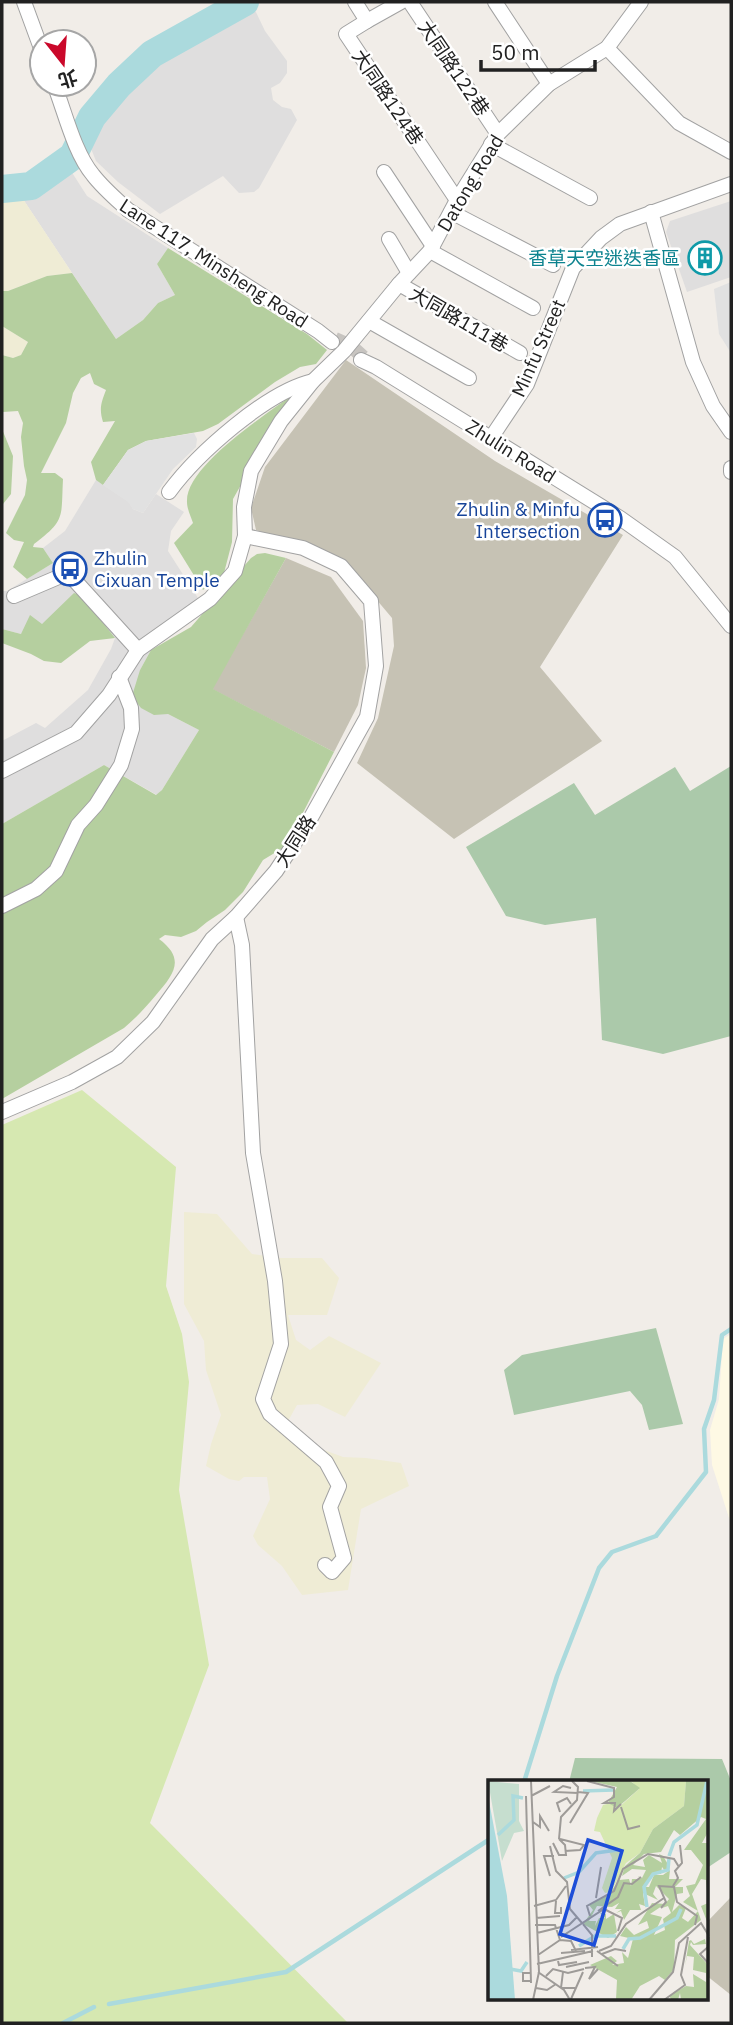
<svg xmlns="http://www.w3.org/2000/svg" width="733" height="2025" viewBox="0 0 733 2025" font-family="'IBM Plex Sans','Noto Sans TC',sans-serif">
	<style>
		.residential { fill: #dfdede }
		.education { fill: #fef9e4 }
		.construction { fill: #c6c2b4 }
		.farmland { fill: #efecd5 }
		.grass { fill: #d6e8b1 }
		.forest { fill: #b5cf9f }
		.cemetery { fill: #abc9aa }
		.parking { fill: #e1e1e1 }
		.lines { fill: none; stroke-linecap: round; stroke-linejoin: round }
		.stream { stroke: #abdadd; stroke-width: 4.5 }
		.river { stroke: #abdadd; stroke-width: 28 }
		.minor-tunnel { stroke: #c7c4c0; stroke-width: 14; stroke-dasharray: 14 7; stroke-linecap: butt }
		.minor-casing { stroke: #a2a2a2; stroke-width: 16 }
		.minor { stroke: #fff; stroke-width: 14 }
		.labels { text-anchor: middle; stroke-width: 5; stroke-linejoin: round; paint-order: stroke }
		.street-label { font-size: 19px; fill: #212121; stroke: #fff }
		.culture-label { font-size: 19px; fill: #0d838f; stroke: #fff; text-anchor: end }
		.transit-label { font-size: 19px; fill: #164399; stroke: #fff; text-anchor: end }
		.inset-river { fill: none; stroke: #abdadd; stroke-width: 3.5 }
		.inset-road { fill: none; stroke: #9e9b98; stroke-width: 2 }
		.view { fill: #1d4ed8; fill-opacity: 0.15; stroke: #1d4ed8; stroke-width: 3.5 }
		.inset-edge { fill: none; stroke: #212121; stroke-width: 3.5 }
	</style>
	<rect width="100%" height="100%" fill="#f1ede8"/>
	<g class="residential">
		<path d="M254 8 265 31 287 61V73L280 83 271 88 273 100 282 107 291 109 297 120 259 188 254 192 239 193 223 176 160 214 118 182 96 161 88 141 157 62Z"/>
		<path d="M71 171 87 196 168 248 157 264 175 295 158 303 143 320 116 339 23 199Z"/>
		<path d="M731 201V277L687 292 666 232 670 221Z"/>
		<path d="M96 480 129 502 133 509 143 513 156 494 184 512 171 531 168 551 198 598 151 650 140 670 168 714 199 730 162 790 157 795 104 765 2 824V741L36 723 45 728 88 690 111 649 115 638 82 596 42 624 21 634 2 629V591H7L53 563 43 548 65 531Z"/>
	</g>
	<path class="education" d="M731 1334V1524L712 1465 710 1430 719 1399 723 1339Z"/>
	<g class="construction">
		<path d="M346 360 495 461 623 535 540 667 602 741 454 839 357 763 378 718 394 646 392 618 344 561 256 530 251 508 265 467Z"/>
		<path d="M286 558 331 577 363 621 366 668 358 705 334 752 212 689Z"/>
		<path d="M731 1897V1995L707 1976V1922Z"/>
	</g>
	<g class="farmland">
		<path d="M2 197H13L23 199 72 273 47 276 8 291H2Z"/>
		<path d="M2 326 28 342 21 355 13 358 2 355Z"/>
		<path d="M184 1212 217 1214 252 1254 281 1258H322L339 1278 327 1315H288L296 1340 310 1350 329 1336 381 1363 345 1417 318 1404 297 1405 288 1421 316 1447 343 1457 366 1458 401 1463 409 1486 361 1509 348 1590 302 1595 282 1566 258 1545 253 1536 270 1499 267 1477H244L239 1481 229 1479 206 1466 211 1444 221 1415 206 1370 204 1341 184 1304Z"/>
	</g>
	<path class="grass" d="M82 1090 176 1167 166 1286 182 1334 189 1382 179 1490 209 1665 150 1823 348 2023H2V1125Z"/>
	<g class="forest">
		<path d="M168 248 307 334 327 350 316 364 300 367 275 382 218 424 203 431 146 441 128 450 103 485 96 480 91 462 115 421 103 422C99 409 101 403 106 390L94 384 90 373 81 378 73 393 66 423 41 473H55L63 479C61 517 66 520 34 544L33 547 43 548 53 563 27 579 13 567 24 542 14 540 6 533 25 495 27 480 24 466 21 437 23 423 18 411 3 412 2 421V355L13 358 21 355 28 342 2 326V291H8L47 276 72 273 116 339 143 320 158 303 175 295 157 264Z"/>
		<path d="M291 396 233 499 232 542 224 573 203 590 174 543 193 523C191 517 187 509 187 502 185 467 264 416 291 396Z"/>
		<path d="M2 429 13 456 11 494 3 504 2 517Z"/>
		<path d="M265 553 286 558 213 689 334 752 286 846 263 860 243 892 225 910 207 922 196 931 181 937 165 935 159 939C186 959 174 974 156 995 146 1007 136 1018 124 1028L2 1099V824L104 765 156 795 162 790 199 730 168 714 154 715 141 708 132 696 140 670 151 650 191 627 251 558 257 554Z"/>
		<path d="M74 593 82 596 115 638 90 641 61 663 44 661 31 654 2 643V629L21 634 30 615 42 624Z"/>
	</g>
	<g class="cemetery">
		<path d="M731 766V1036L663 1054 602 1040 596 918 545 925 506 916 466 847 574 783 595 815 675 767 690 791Z"/>
		<path d="M656 1328 683 1424 649 1430 642 1405 630 1391 514 1415 504 1370 522 1355Z"/>
		<path d="M575 1758 722 1759 731 1781V1852L707 1868V1782H569Z"/>
	</g>
	<g class="parking">
		<path d="M731 282V353L719 334 714 289Z"/>
		<path d="M194 433 197 439 196 447 173 469 143 513 133 509 128 502 103 485 128 450 146 441Z"/>
	</g>
	<g class="lines">
		<g class="stream">
			<path d="M524 1782 557 1676 599 1568 612 1552 656 1536 706 1472 704 1429 714 1400 722 1335 731 1329"/>
			<path d="M109 2004 286 1972 490 1839"/>
			<path d="M63 2023 94 2007"/>
		</g>
		<path class="river" d="M2 189 31 186 73 156 92 117 119 85 152 54 245 2"/>
		<path class="minor-tunnel" d="M335 339 351 346 363 357"/>
		<defs>
			<g id="minor">
				<path d="M24 2 42 51"/>
				<path d="M355 2 367 21 346 34 457 200"/>
				<path d="M410 2 498 134"/>
				<path d="M495 2 549 84"/>
				<path d="M367 21 401 2"/>
				<path d="M607 48 679 123 731 152"/>
				<path d="M54 84C65 112 74 152 93 175 103 188 116 199 128 210L318 331 332 342"/>
				<path d="M491 144 590 198"/>
				<path d="M384 172 433 246"/>
				<path d="M451 212 553 265"/>
				<path d="M651 212 693 362 713 406 731 432"/>
				<path d="M389 239 409 273"/>
				<path d="M430 251 533 308"/>
				<path d="M399 284 520 353"/>
				<path d="M369 321 469 378"/>
				<path d="M361 360 376 367 620 518 675 557 731 626"/>
				<path d="M491 438 527 384 573 268 601 238 620 224 731 184"/>
				<path d="M731 468V472"/>
				<path d="M169 492C197 454 266 392 313 381"/>
				<path d="M14 596 68 573 138 650"/>
				<path d="M2 771 76 733 109 695 138 650 210 599 235 571 245 536 244 507 251 471 281 421 313 381 344 351 399 284 430 251 457 200 498 134 549 84 607 48 641 2"/>
				<path d="M2 906 36 889 56 871 78 825 96 805 121 765 132 729 131 708 119 677"/>
				<path d="M236 917 242 945 253 1153 275 1281 281 1344 263 1399 270 1414 326 1462 339 1486 330 1507 344 1558 332 1572 325 1565"/>
				<path d="M2 1112 72 1082 117 1057 153 1022 212 939 236 917 276 871 309 821 367 717 376 666 371 601 341 566 303 548 245 536"/>
			</g>
		</defs>
		<use href="#minor" class="minor-casing"/>
		<use href="#minor" class="minor"/>
	</g>
	<defs>
		<symbol id="building-ring" viewBox="-11 -11 22 22"><circle r="9.5" fill="#fff" stroke="#0f9aa8" stroke-width="1.5"/><path d="M-4-6H4V6H1V3H-1V6H-4ZM-2.5-4.3h1.7v1.8h-1.7ZM.8-4.3h1.7v1.8H.8ZM-2.5-1h1.7V.8h-1.7ZM.8-1h1.7V.8H.8Z" fill="#0f9aa8"/></symbol>
		<symbol id="bus-ring" viewBox="-11 -11 22 22"><circle r="9.5" fill="#fff" stroke="#1a4fb4" stroke-width="1.5"/><path d="M-5-6H5V4H4V6H2V4H-2V6H-4V4H-5ZM-3.5-4V0h7V-4ZM-3.5 1.2v1.5H-2V1.2ZM2 1.2v1.5H3.5V1.2Z" fill="#1a4fb4"/></symbol>
	</defs>
	<g fill-rule="evenodd">
		<use href="#building-ring" x="686" y="239" width="38" height="38"/>
		<use href="#bus-ring" x="586" y="501" width="38" height="38"/>
		<use href="#bus-ring" x="51" y="550" width="38" height="38"/>
	</g>
	<g class="labels">
		<g class="street-label">
			<text transform="translate(454 68) rotate(56)" y="7">大同路122巷</text>
			<text transform="translate(388 97) rotate(56)" y="7">大同路124巷</text>
			<text transform="translate(470 183) rotate(-59)" y="7">Datong Road</text>
			<text transform="translate(214 263) rotate(33)" y="7">Lane 117, Minsheng Road</text>
			<text transform="translate(459 319) rotate(30)" y="7">大同路111巷</text>
			<text transform="translate(538 348) rotate(-66)" y="7">Minfu Street</text>
			<text transform="translate(511 451) rotate(32)" y="7">Zhulin Road</text>
			<text transform="translate(295 841) rotate(-57)" y="7">大同路</text>
		</g>
		<g class="culture-label">
			<text x="680" y="265">香草天空迷迭香區</text>
		</g>
		<g class="transit-label">
			<text x="580" y="516">Zhulin &amp; Minfu<tspan x="580" dy="22">Intersection</tspan></text>
			<text x="94" y="565" text-anchor="start">Zhulin<tspan x="94" dy="22">Cixuan Temple</tspan></text>
		</g>
	</g>
	<g transform="translate(488 1780)">
		<rect width="220" height="220" fill="#f1ede8"/>
		<path d="M143 1H198L196 26 165 49 152 73 138 83 123 112 117 113 114 108 124 78 112 52 106 51 109 38 115 25 127 22 128 30 151 9Z" fill="#d6e8b1"/>
		<path d="M102 1H142L152 8 129 28 120 23 129 7ZM198 1H220V52L214 63H220V144L213 126 220 123 218 100 213 99 204 114 213 140 187 160 186 189 177 200 171 196 152 206 143 220H128L129 200 102 185 123 176 129 181 124 185 136 183 134 172 140 178 145 159 132 156 138 147 146 155 161 148 159 141 150 145 164 123 177 124 162 134 174 137 166 155 177 150 175 139 183 133 180 126 174 128 181 119 168 106 165 114 170 120 155 113 157 126 151 124 153 130H142L136 140 133 131 128 133 134 129H127L131 123 124 127 109 126 101 141H108L107 146 111 138H117L112 133 118 134V139L126 134 129 152 120 158 95 144 105 130 101 125 122 113 131 100 141 99 143 106 144 99H153L150 96 154 98 158 90 144 89 134 96 137 86 152 73 165 49 196 26ZM213 37 218 39 196 70H203L215 85 207 104 198 106 202 116 195 122 210 131 200 142 194 138 198 128 191 125 184 132 189 114 195 113V107H187L195 99H181L182 90 175 95H166L161 107H156L165 93 173 94 174 87 177 91 181 86 175 76 171 74 174 83 161 75 155 80 157 87 145 85 156 74 173 72 186 50 192 55ZM217 159 218 164 205 165 203 162 202 165 221 186 220 220H193L192 213 190 220H184L181 216 198 206 206 207 205 194 218 202V193L205 190 206 177 199 176 197 186 201 161 203 160 206 164Z" fill="#b5cf9f" fill-rule="evenodd"/>
		<path d="M0 1 31 4V41L36 51 26 53 14 81Z" fill="#c6decf"/>
		<path d="M0 16 19 116 27 220H0Z" fill="#abdadd"/>
		<path class="inset-river" d="M95 11 125 10M10 55 26 40 25 16 35 18M181 76 186 62 209 45 219 1M76 98 91 92 108 73 129 70M159 127 156 107 165 94 180 90 181 78M91 166 107 156H128M135 169 141 159 152 158 189 138 193 129M22 189 33 191 39 182"/>
		<path class="inset-road" d="M43 1 51 192 45 220M99 1 126 8V17L116 23H127L126 31 133 24M83 8 75 6 66 12 90 13M38 16 43 203M43 16 62 6M133 27 140 49 152 46M72 32 69 23 79 18 83 24M45 42 52 47V36L61 51M82 43 100 13 90 12M71 59 73 37 89 20 90 7 84 1M72 59 96 65 92 70 77 71M65 63 71 75H78L77 65 71 59M62 66 68 91 79 102 82 129 94 143M62 96 56 76H66M185 106 190 98 187 91 194 83 192 65M108 118 113 87M68 121 67 133H73V127M46 126 68 120 78 106M173 128 178 122 171 106 186 107 189 122 209 136 207 145M110 131 130 117 136 103 144 104 153 97M102 136 99 126 126 111 135 89 160 74 186 79 191 87M48 138 72 136M95 144 104 155V177M47 145H67L72 160M49 153 81 145 89 137M73 157 116 129 134 138 130 151M221 157 220 167 212 174 221 184M72 160 83 161 88 171M83 170 110 167M109 171 130 186M111 171 123 166 138 144 176 118M73 173 97 171M114 174 127 169 138 171M50 175 72 160M70 181 71 185 89 182M49 184 105 171M78 187 101 182M97 188 107 187 101 199 110 189M50 192 76 210 82 220M75 192 73 208H87M42 193H35V201H43M58 196 65 189 80 193 96 189M48 208 59 210 68 204M83 219 95 192M161 220 185 192 191 163 213 143 221 156M176 220 197 205 193 195 200 157"/>
		<path class="view" d="M100 60 134 71 106 165 72 154Z"/>
		<rect width="220" height="220" class="inset-edge"/>
	</g>
	<rect width="733" height="2025" fill="none" stroke="#212121" stroke-width="7"/>
	<g transform="translate(63 63) rotate(163)"><circle r="33" fill="#ffffff" stroke="#a6a6a6" stroke-width="2"/>
	<path d="M0-5L12 26L0 18L-12 26Z" fill="#ca082a"/>
	<text y="-10" font-size="19" font-weight="bold" text-anchor="middle" fill="#212121">北</text>
	</g>
	<path d="M481 60v10h114v-10" fill="none" stroke="#212121" stroke-width="3.5"/>
	<text x="491" y="60" font-size="21" fill="#212121" stroke="#ffffff" stroke-width="5" paint-order="stroke">50 m</text>
</svg>
